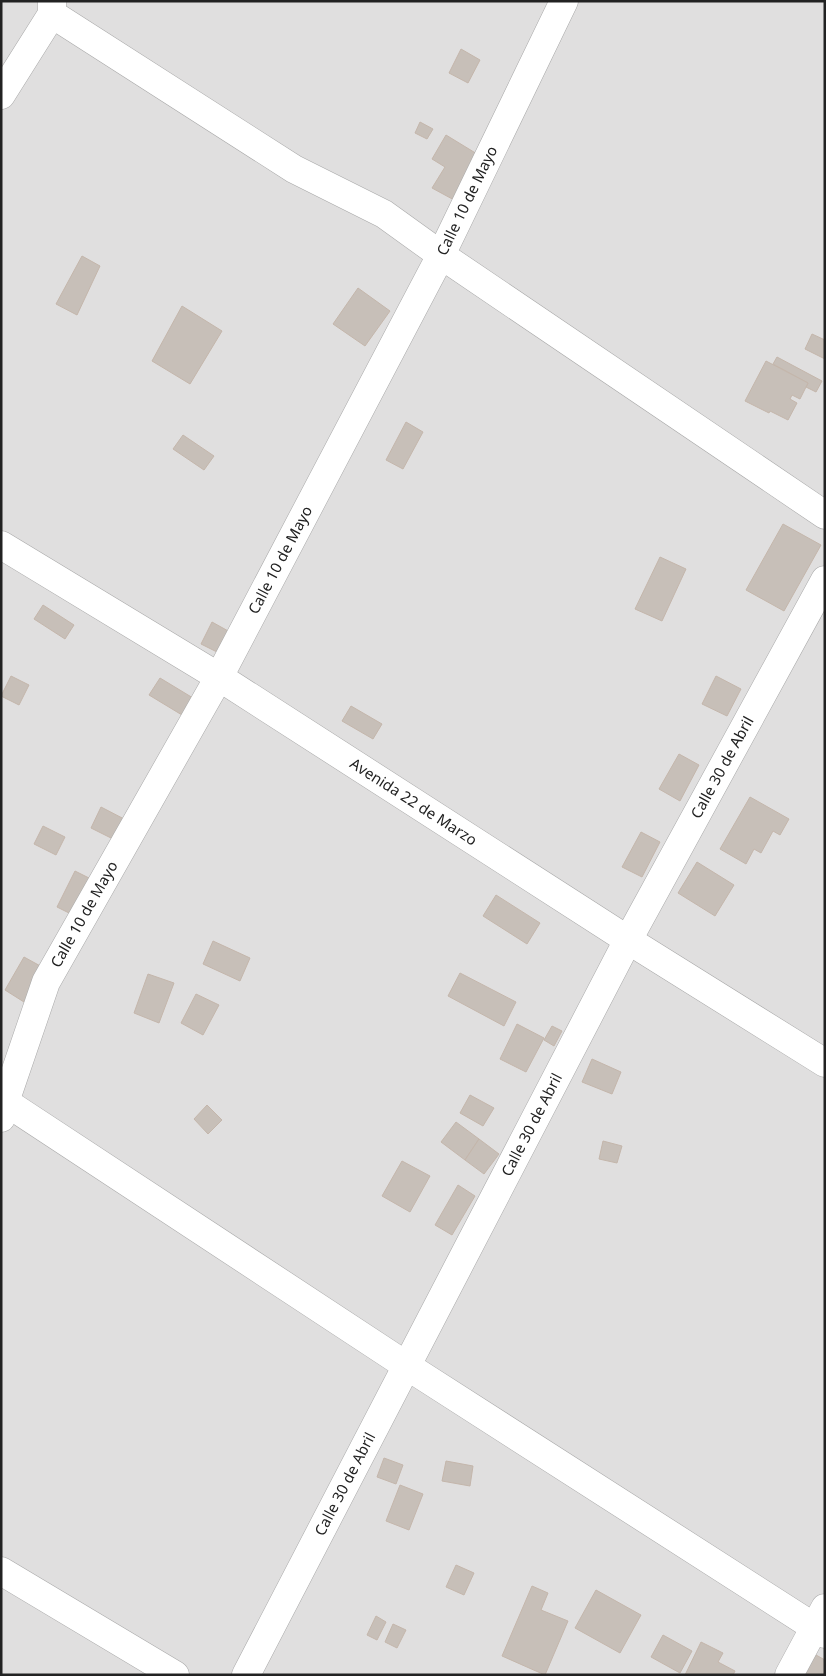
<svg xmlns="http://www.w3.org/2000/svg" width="826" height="1676" viewBox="0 0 826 1676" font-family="'Noto Sans',sans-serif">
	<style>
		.residential { fill: #e0dfdf }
		.building { fill: #c7bfb8; stroke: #c4b6ab }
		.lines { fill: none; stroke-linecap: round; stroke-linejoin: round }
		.minor-casing { stroke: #a9a9a9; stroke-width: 29 }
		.minor { stroke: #fff; stroke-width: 28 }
		.labels { text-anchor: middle; stroke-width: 4.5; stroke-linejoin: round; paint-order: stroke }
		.street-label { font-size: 15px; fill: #222; stroke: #fff }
	</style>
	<rect width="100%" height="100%" fill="#f2efe9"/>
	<rect class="residential" x="1" y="1" width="824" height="1674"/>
	<g class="building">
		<path d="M461 49 480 60 468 83 449 73Z"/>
		<path d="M420 122 433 129 427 139 415 133Z"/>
		<path d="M446 135 482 157 456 201 432 188 445 167 432 159Z"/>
		<path d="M82 256 100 266 77 315 56 304Z"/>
		<path d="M358 288 390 311 365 346 333 324Z"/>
		<path d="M182 306 222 331 190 384 152 361Z"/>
		<path d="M812 334 825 340V359L805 349Z"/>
		<path d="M777 357 822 381 816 392 806 387 808 383 773 364Z"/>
		<path d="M766 361 808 383 800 399 792 395 790 399 797 403 788 420 770 411 769 413 745 401Z"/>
		<path d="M406 422 423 432 403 469 386 460Z"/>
		<path d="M183 435 214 456 204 470 173 449Z"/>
		<path d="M783 524 821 545 784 611 746 590Z"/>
		<path d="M660 557 686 569 662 621 635 609Z"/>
		<path d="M43 605 74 625 65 639 34 619Z"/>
		<path d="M212 622 230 632 219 653 201 644Z"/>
		<path d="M11 676 29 685 19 705 1 696Z"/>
		<path d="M716 676 741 689 727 716 702 704Z"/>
		<path d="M160 678 193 698 182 715 149 695Z"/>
		<path d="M351 706 382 724 373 739 342 721Z"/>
		<path d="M679 754 699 765 680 801 659 789Z"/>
		<path d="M750 797 789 819 780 835 773 831 761 853 754 849 746 864 720 849Z"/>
		<path d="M101 807 126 820 115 840 91 828Z"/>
		<path d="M43 826 65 837 56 855 34 844Z"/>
		<path d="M641 832 660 842 642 877 622 867Z"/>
		<path d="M697 862 734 885 715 916 678 893Z"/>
		<path d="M75 871 91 879 73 915 57 907Z"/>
		<path d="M496 895 540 923 527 944 483 916Z"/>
		<path d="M213 941 250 958 240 981 203 964Z"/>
		<path d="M24 957 44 968 24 1002 5 990Z"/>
		<path d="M460 973 516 1002 504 1026 448 996Z"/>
		<path d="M148 974 174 983 159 1023 134 1013Z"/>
		<path d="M196 994 219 1005 203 1035 181 1023Z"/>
		<path d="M517 1024 544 1038 526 1072 500 1059Z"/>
		<path d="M552 1026 562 1031 554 1046 544 1040Z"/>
		<path d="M592 1059 621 1072 612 1094 582 1082Z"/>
		<path d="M470 1095 494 1108 483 1126 460 1113Z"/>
		<path d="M207 1105 222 1120 208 1134 194 1119Z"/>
		<path d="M456 1122 479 1139 465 1160 441 1142Z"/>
		<path d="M479 1139 499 1154 484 1174 465 1160Z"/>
		<path d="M603 1141 622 1146 617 1163 599 1159Z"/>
		<path d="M402 1161 430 1176 410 1212 382 1196Z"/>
		<path d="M458 1185 475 1196 452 1235 435 1225Z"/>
		<path d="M384 1458 403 1465 396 1484 377 1477Z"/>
		<path d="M446 1461 473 1466 470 1486 442 1481Z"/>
		<path d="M400 1485 423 1494 409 1530 386 1521Z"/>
		<path d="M456 1565 474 1573 464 1595 446 1587Z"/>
		<path d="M532 1586 548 1593 541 1610 568 1621 545 1675 502 1656Z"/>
		<path d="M596 1590 641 1615 620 1653 575 1628Z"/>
		<path d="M376 1616 386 1622 377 1640 367 1635Z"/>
		<path d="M393 1624 406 1630 397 1648 385 1642Z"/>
		<path d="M663 1635 692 1651 680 1673 651 1657Z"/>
		<path d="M701 1642 723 1653 718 1662 735 1671 733 1675H685Z"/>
		<path d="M816 1655 825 1660V1675H803Z"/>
	</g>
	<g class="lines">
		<defs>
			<g id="minor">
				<path d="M52 14 294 169 384 214 441 255 825 515"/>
				<path d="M1 95 52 14V1"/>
				<path id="s1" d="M1 545 219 677 628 940 825 1063"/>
				<path d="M1 1099 407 1366 825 1634"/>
				<path id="s2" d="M1 1118 5 1102 46 982 219 677 441 255 564 1"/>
				<path d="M1 1571 175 1675"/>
				<path id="s3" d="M246 1675 628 940 825 580"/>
				<path d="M789 1675 825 1608"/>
			</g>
		</defs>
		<use href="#minor" class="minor-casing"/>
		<use href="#minor" class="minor"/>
	</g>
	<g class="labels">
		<g class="street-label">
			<text dy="5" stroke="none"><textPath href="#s2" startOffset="1031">Calle 10 de Mayo</textPath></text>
			<text dy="5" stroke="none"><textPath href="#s2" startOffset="626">Calle 10 de Mayo</textPath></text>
			<text dy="5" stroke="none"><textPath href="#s3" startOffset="1025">Calle 30 de Abril</textPath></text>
			<text dy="5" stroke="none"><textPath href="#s1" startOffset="486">Avenida 22 de Marzo</textPath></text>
			<text dy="5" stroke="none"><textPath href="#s2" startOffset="221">Calle 10 de Mayo</textPath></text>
			<text dy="5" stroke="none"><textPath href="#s3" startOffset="620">Calle 30 de Abril</textPath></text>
			<text dy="5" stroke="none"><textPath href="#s3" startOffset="215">Calle 30 de Abril</textPath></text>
		</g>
	</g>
	<rect width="826" height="1676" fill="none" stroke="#222222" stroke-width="5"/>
</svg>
